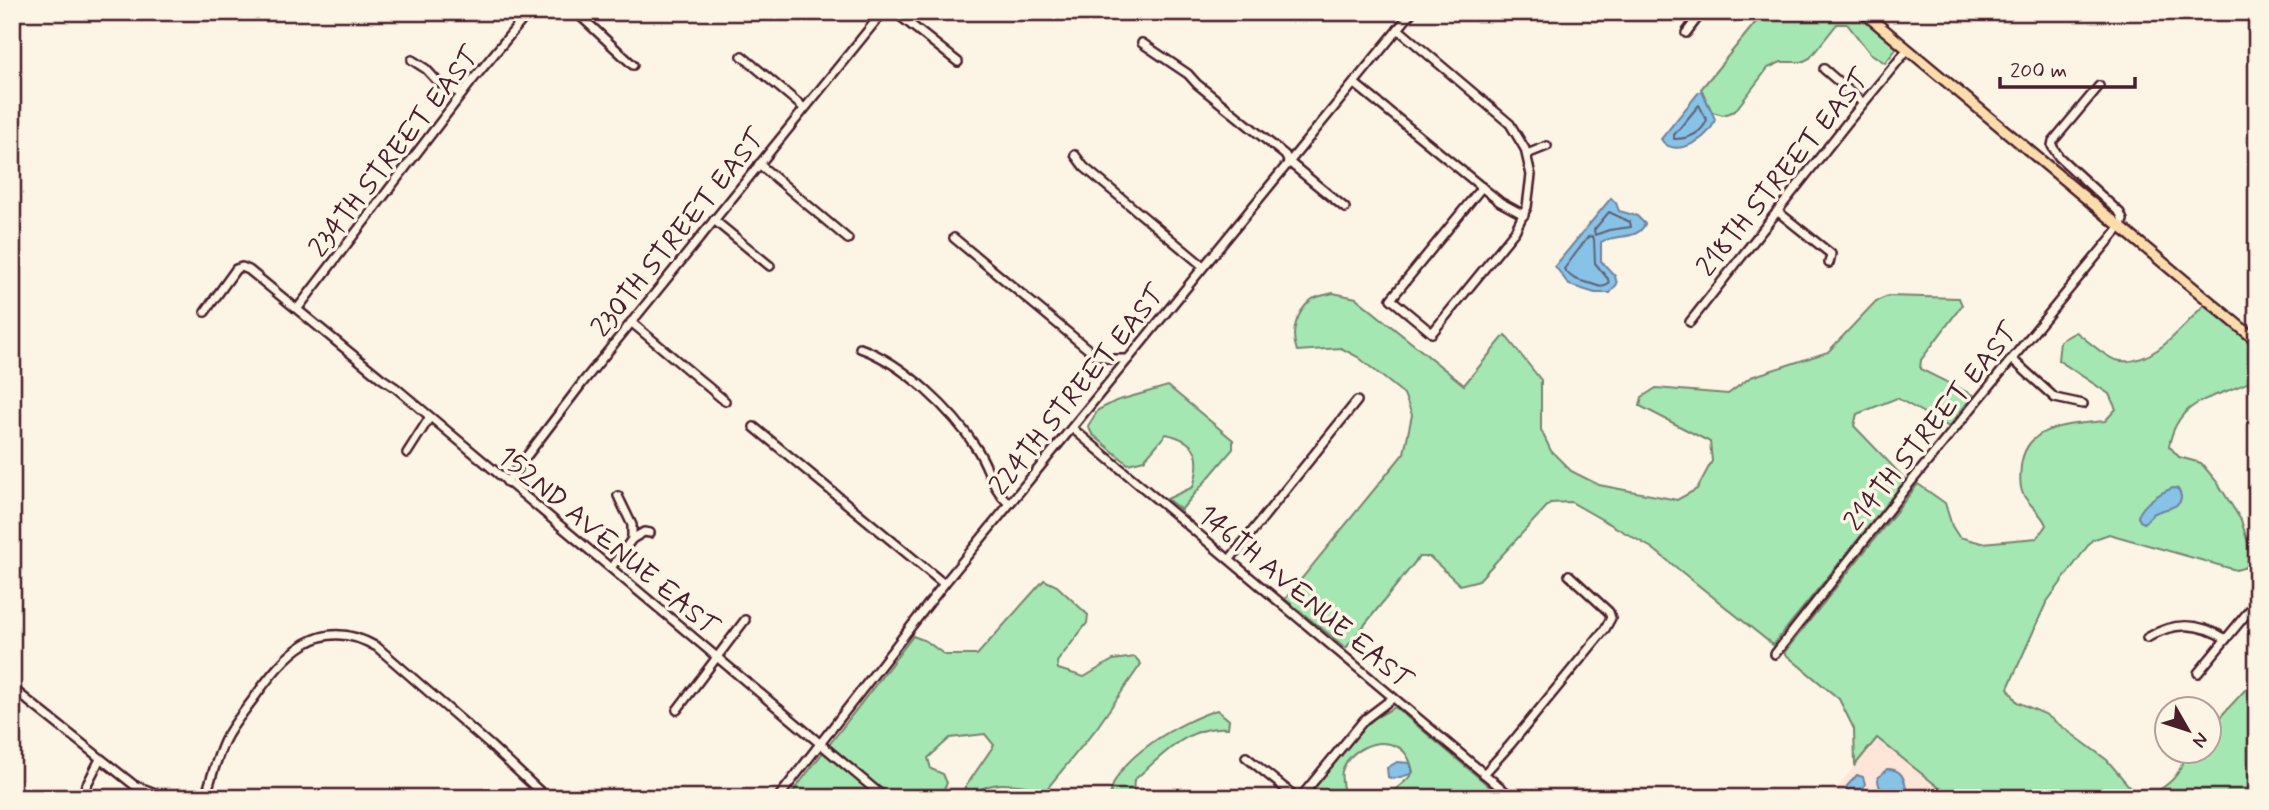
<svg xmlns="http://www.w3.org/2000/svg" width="2269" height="810" viewBox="0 0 2269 810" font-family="Mynerve,sans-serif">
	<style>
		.built { fill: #fde6d7 }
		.green { fill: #a4e7b2; stroke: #77836e; stroke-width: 2 }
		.water { fill: #87c3e7; stroke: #6f819c; stroke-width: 2 }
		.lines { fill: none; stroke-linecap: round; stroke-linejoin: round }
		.shore { stroke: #626176; stroke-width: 2 }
		.minor-casing { stroke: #4a1f2b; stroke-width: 12 }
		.major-casing { stroke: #4a1f2b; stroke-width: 14 }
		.minor { stroke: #fcf5e5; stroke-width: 7 }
		.major { stroke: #fddcac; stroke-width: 9 }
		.labels { text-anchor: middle; stroke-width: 7; stroke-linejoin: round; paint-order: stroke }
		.street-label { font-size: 28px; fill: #4a1f2b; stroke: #fcf5e5 }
	</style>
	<rect width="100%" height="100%" fill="#fcf5e5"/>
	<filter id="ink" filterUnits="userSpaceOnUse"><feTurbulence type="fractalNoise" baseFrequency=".0143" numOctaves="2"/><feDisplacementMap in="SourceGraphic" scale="14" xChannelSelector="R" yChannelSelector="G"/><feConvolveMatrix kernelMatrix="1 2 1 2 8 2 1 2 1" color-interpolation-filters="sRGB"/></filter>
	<g filter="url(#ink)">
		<path class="built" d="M1877 738 1943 790 1936 798H1829Z"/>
		<g class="green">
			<path d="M1764 12H1855L1897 48 1885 63 1870 53 1847 24H1837L1810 58 1802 62H1781L1768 68 1735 111 1723 115 1712 112 1701 89Z"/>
			<path d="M1333 293 1356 298 1464 385 1505 335 1541 380V430L1551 451 1571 471 1599 485 1677 500 1697 489 1712 461 1710 442 1640 406 1642 397 1656 388 1728 394 1751 377 1828 352 1876 301 1888 296 1959 298 1962 305 1921 360 1920 369 1973 395 1949 427 1897 398 1857 414 1854 426 1906 480 1773 645 1652 548 1571 502 1550 503 1479 580 1460 585 1430 557H1419L1346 648 1285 599 1404 453 1412 415 1404 394 1358 357 1341 348 1297 351C1290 333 1296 313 1311 300 1316 296 1327 295 1333 293Z"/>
			<path d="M2204 305 2257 348V378C2218 400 2179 394 2169 446L2179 457 2201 463 2217 482 2241 520 2250 549 2247 567 2236 570 2109 534 2092 540 2046 603 2008 688 2017 702 2045 714 2107 760 2133 791 2148 796C2165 788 2188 772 2181 751L2210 750V719L2221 716 2257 677V798H1936L1942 790 1877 738 1855 765 1854 729 1839 699 1784 653 1918 484 1945 503 1952 526 1959 537 1982 543 2037 538 2046 525C2041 512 2029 506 2023 494 2019 486 2020 475 2021 466 2026 423 2071 425 2105 421L2116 409 2109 394 2058 360 2060 341 2076 332C2086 339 2105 357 2116 360 2151 369 2182 327 2204 305Z"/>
			<path d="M1168 386 1233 440V449L1181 510 1167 499 1193 487C1202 458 1199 441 1166 434L1144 460 1128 464 1092 434 1088 426 1098 410 1116 401Z"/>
			<path d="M1044 580 1057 586 1088 615 1087 623 1057 662 1058 669 1084 677 1113 660 1135 657 1141 664 1096 729 1046 790C1019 785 990 776 970 798H958L994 745 985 734 950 738 928 758 931 769 943 774 947 783 939 798H891L829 745 913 636 926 641 945 655H977Z"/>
			<path d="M1395 707 1503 798H1387C1395 787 1407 783 1413 772 1411 762 1406 750 1396 746 1376 737 1349 750 1342 771 1340 778 1344 790 1344 798H1310L1312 791 1362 729 1375 718Z"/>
			<path d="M1217 710 1229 720 1228 728C1188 724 1161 757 1134 780L1133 794 1139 798H1110C1112 758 1184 720 1217 710Z"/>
			<path d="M824 751 873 794 870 798H788Z"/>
		</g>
		<g class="water">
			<path d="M1702 91 1715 119C1711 139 1673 160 1661 139L1699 92Z"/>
			<path d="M1611 198 1616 203 1619 211 1637 216 1645 224C1637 241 1617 233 1601 242V261L1615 276 1617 284 1610 293H1595L1569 285 1555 266Z"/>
			<path d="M2173 488 2178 489C2190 509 2164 507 2153 514 2152 515 2145 522 2144 523L2140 521 2138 516C2144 503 2159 493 2173 488Z"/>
			<path d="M1397 762 1410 763 1412 771 1411 774 1393 779 1388 777 1387 768Z"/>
			<path d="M1887 769C1900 769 1904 776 1906 788L1903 794C1891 790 1878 797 1878 778Z"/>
			<path d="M1857 775 1863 777 1865 784 1861 793V798H1845L1847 786Z"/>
		</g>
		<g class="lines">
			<g class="shore">
				<path d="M1699 105 1707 120C1701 134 1689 139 1674 139V135Z"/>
				<path d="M1609 212 1630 222 1631 227 1609 230 1595 235 1594 230Z"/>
				<path d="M1592 236 1594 239 1595 263 1608 279 1609 284C1600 290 1597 284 1588 283 1576 280 1572 279 1564 269L1588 237Z"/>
			</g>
			<defs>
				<g id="minor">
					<path d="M576 12 633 65"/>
					<path d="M895 12 958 62"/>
					<path d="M1398 29 1510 124 1525 149 1531 175 1527 207 1515 231 1432 333 1391 299 1482 187"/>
					<path d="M1686 33 1702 12"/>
					<path d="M1142 43 1188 74 1197 84 1285 155 1289 162 1345 208"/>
					<path d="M742 56 804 108"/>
					<path d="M412 60 426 69 438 82 462 94"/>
					<path d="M1824 69 1863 103"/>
					<path d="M1354 83 1500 202 1524 215"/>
					<path d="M1527 154 1547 146"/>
					<path d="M1075 155 1084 167 1203 266"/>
					<path d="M759 164 848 239"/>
					<path d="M1777 211 1831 254 1829 263"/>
					<path d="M714 220 770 266"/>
					<path d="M954 238 1095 355 1110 359H1128"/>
					<path d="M298 308 471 82 529 12"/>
					<path d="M205 312 236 269 242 267 249 270 381 378 396 388 885 798"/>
					<path d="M631 322 725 401"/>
					<path d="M1690 322 1847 123 1908 49"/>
					<path d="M860 348C903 363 953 411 977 449 990 469 991 487 1009 504"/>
					<path d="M2012 359 2055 398 2083 404"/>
					<path d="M754 427 944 584"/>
					<path d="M1072 428 1513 798"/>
					<path d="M407 453 430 417"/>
					<path d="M507 482 583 382 883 12"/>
					<path d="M618 496 632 525V539"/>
					<path d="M1230 559 1357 401"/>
					<path d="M611 568 632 539 644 532 650 533"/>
					<path d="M2147 638C2174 621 2199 622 2226 639"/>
					<path d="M1775 654 1901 494 2121 226 2123 220 2120 213 2059 157 2052 146 2053 141 2099 86"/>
					<path d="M2198 673 2257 601"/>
					<path d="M12 688 134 785 169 798"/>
					<path d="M677 710 745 620"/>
					<path d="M1246 757 1297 798"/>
					<path d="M1484 774 1510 745 1605 629 1611 618 1609 612 1569 575"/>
					<path d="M80 798 100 759"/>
					<path d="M205 798C211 779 216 760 224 742 231 726 244 712 254 698 285 655 319 613 377 647L491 746 547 798"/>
					<path d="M778 798 944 584 1412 12"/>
					<path d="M1300 798 1364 720 1393 698"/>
				</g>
				<path id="major" d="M1863 12 2257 341"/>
			</defs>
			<use href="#minor" class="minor-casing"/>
			<use href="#major" class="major-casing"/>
			<use href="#minor" class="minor"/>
			<use href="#major" class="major"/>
		</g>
	</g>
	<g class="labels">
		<g class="street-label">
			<text transform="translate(393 151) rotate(-52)" y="10">234TH STREET EAST</text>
			<text transform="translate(1782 172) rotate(-51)" y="10">218TH STREET EAST</text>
			<text transform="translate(677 232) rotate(-51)" y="10">230TH STREET EAST</text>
			<text transform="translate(1076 389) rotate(-51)" y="10">224TH STREET EAST</text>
			<text transform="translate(1930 426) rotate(-51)" y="10">214TH STREET EAST</text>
			<text transform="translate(609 540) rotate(40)" y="10">152ND AVENUE EAST</text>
			<text transform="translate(1306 596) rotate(40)" y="10">146TH AVENUE EAST</text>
		</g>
	</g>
	<rect width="2269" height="810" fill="none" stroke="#fcf5e5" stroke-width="42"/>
	<rect x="21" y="21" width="2227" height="768" fill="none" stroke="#4a1f2b" stroke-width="2.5" filter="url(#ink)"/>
	<g transform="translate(2188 730) rotate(129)"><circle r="33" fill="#fcf5e5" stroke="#b59f9b" stroke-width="2"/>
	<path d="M0-5L12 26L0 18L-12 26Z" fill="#4a1f2b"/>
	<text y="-10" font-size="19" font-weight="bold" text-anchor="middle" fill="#4a1f2b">N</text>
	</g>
	<path d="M2000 77v10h135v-10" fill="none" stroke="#4a1f2b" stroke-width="3.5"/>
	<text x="2010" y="77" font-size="21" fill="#4a1f2b" stroke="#fcf5e5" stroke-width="5" paint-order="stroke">200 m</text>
</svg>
